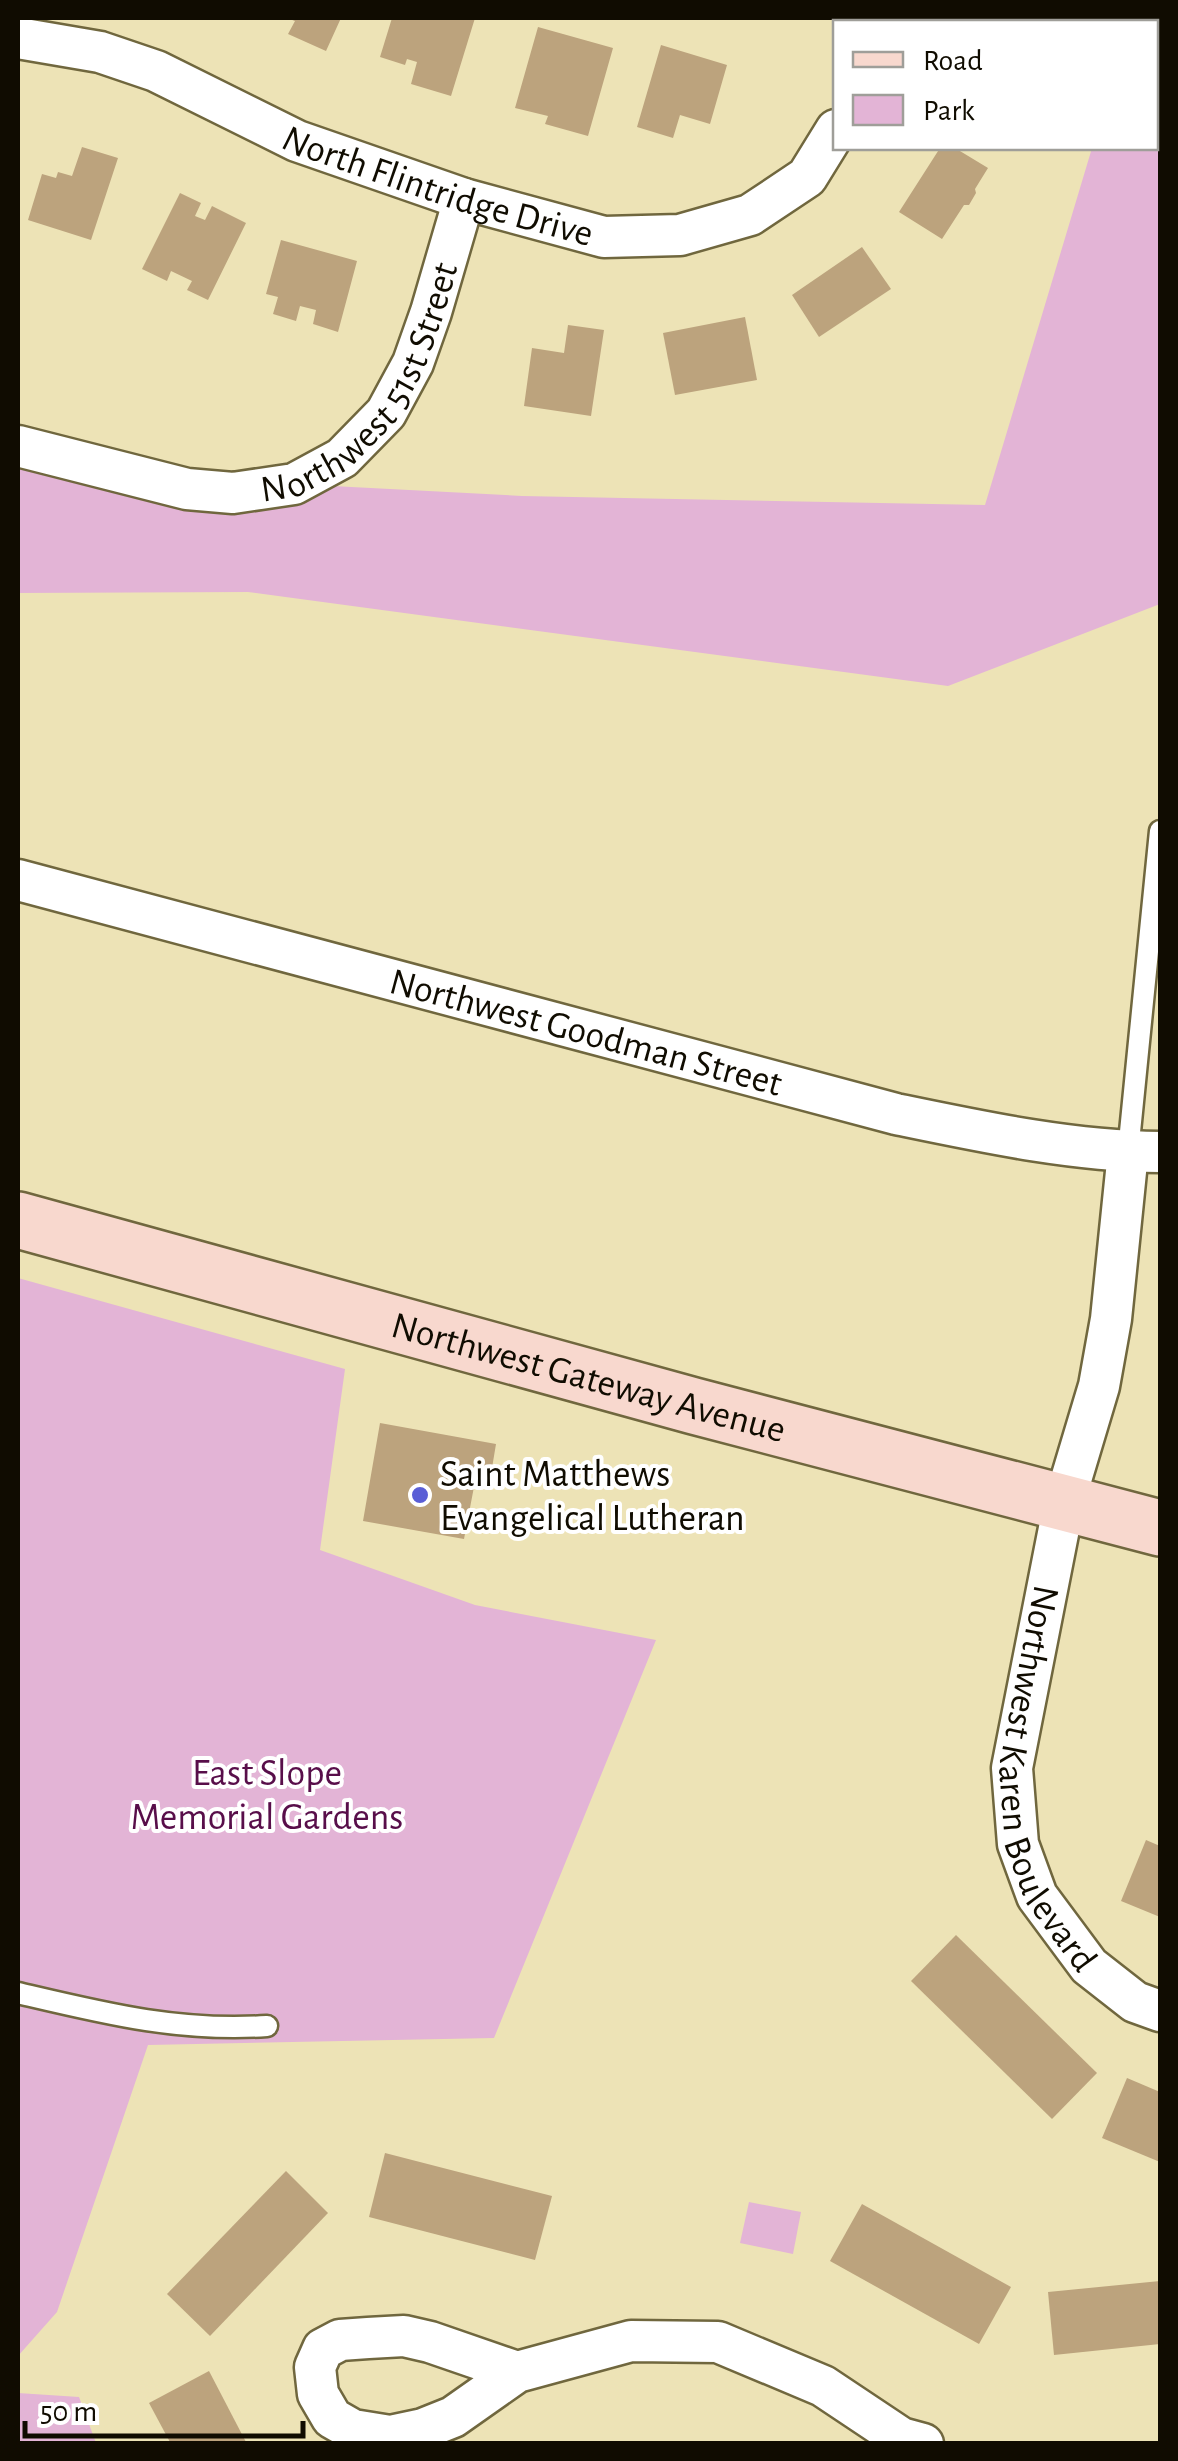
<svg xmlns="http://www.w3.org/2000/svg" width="1178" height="2461" viewBox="0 0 1178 2461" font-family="'Alegreya Sans',sans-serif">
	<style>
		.green { fill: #e3b4d6 }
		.building { fill: #bca37d }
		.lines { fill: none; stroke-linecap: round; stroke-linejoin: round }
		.service-casing { stroke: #70673e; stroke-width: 25 }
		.minor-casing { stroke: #70673e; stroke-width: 45 }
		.secondary-casing { stroke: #70673e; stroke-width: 60 }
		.path { stroke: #787256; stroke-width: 6; stroke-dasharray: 8 8; stroke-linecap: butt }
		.service { stroke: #fff; stroke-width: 20 }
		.minor { stroke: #fff; stroke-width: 40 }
		.secondary { stroke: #f8d8ce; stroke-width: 55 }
		.poi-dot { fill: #5a5ed6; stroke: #fff; stroke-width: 4 }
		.labels { text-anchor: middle; stroke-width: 8; stroke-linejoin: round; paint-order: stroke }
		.street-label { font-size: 38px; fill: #100c01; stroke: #fff }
		.poi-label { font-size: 38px; fill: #100c01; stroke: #fff; text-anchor: start }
		.park-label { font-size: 38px; fill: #580e4a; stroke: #fff }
	</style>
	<rect width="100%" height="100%" fill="#ede3b6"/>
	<g class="green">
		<path d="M1131 18H1160V604L948 686 248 592 18 593V446L294 484 522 496 985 505 1092 148H1156V22H1130Z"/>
		<path d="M18 1278 345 1369 320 1550 475 1605 656 1640 494 2038 148 2045 57 2312 18 2356Z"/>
		<path d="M749 2202 801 2212 793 2254 740 2243Z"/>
		<path d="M18 2393 79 2397 96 2443H18Z"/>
	</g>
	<g class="building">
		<path d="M287 18H341L326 51 288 34 295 21Z"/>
		<path d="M392 18H475L451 96 411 84 417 62 407 59 405 65 380 57Z"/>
		<path d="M981 18H1026L1034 19 1033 22H980Z"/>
		<path d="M538 27 613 48 588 136 545 124 548 116 515 108Z"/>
		<path d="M661 45 727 65 710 124 680 115 673 138 637 127Z"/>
		<path d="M82 147 118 158 91 240 28 220 42 174 56 178 58 172 72 176Z"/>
		<path d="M940 148H955L988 168 975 189 976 193 969 205H964L942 239 899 212Z"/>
		<path d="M180 193 201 203 195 216 205 220 212 206 246 223 208 300 187 290 192 281 171 271 167 281 142 269Z"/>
		<path d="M281 240 357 261 338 332 313 324 316 310 300 306 296 321 273 314 278 297 266 294Z"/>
		<path d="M862 247 891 289 819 337 792 295Z"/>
		<path d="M745 317 757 380 675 395 663 333Z"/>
		<path d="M568 325 604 330 591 416 524 406 532 348 564 353Z"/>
		<path d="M380 1423 496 1444 492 1468 478 1466 464 1539 363 1521Z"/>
		<path d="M1146 1840 1160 1846V1917L1121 1901Z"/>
		<path d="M956 1935 1097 2073 1052 2119 911 1981Z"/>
		<path d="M1127 2078 1160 2092V2162L1102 2138Z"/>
		<path d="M385 2153 552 2196 535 2260 369 2217Z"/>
		<path d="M286 2171 328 2213 210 2336 167 2294Z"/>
		<path d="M862 2204 1011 2287 979 2344 830 2261Z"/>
		<path d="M1160 2281V2344L1054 2355 1048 2292Z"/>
		<path d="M209 2371 247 2444H171L149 2403Z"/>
	</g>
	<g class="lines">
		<defs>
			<g id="service">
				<path d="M1128 1152 1160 831"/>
				<path d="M18 1993C103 2013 178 2032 267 2026"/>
			</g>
			<g id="minor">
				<path d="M882 22 883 18"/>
				<path id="s1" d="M18 38 100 52 156 71 297 141 464 199 604 237 680 235 750 215 807 177 836 130"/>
				<path id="s2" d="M18 446 187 489 233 493 294 484 342 458 386 413 413 363 431 312 464 199"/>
				<path id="s3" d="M18 880 896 1114C983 1132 1071 1151 1160 1152"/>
				<path id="s4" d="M1128 1152 1111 1319 1099 1386 1064 1503 1012 1768 1018 1844 1037 1896 1089 1966 1135 2002 1160 2011"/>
				<path d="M517 2372 453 2417 423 2429 390 2436 353 2430 332 2418 318 2394 315 2367 323 2349 340 2340 368 2338 404 2336 430 2342 517 2372 631 2341 718 2342 823 2386 901 2438 923 2444"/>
			</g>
			<g id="secondary">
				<path id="s5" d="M18 1220 694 1406 1160 1528"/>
			</g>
		</defs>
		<use href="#service" class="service-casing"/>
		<use href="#minor" class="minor-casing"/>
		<use href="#secondary" class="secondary-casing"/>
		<path class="path" d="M1137 18V22"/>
		<use href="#service" class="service"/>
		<use href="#minor" class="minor"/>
		<use href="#secondary" class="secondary"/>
	</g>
	<circle class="poi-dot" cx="420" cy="1495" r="10"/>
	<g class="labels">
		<g class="street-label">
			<text dy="13" stroke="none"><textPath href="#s1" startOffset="448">North Flintridge Drive</textPath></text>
			<text dy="13" stroke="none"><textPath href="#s2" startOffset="405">Northwest 51st Street</textPath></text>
			<text dy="13" stroke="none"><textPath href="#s3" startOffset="588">Northwest Goodman Street</textPath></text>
			<text dy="13" stroke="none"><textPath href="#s5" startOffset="592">Northwest Gateway Avenue</textPath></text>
			<text dy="13" stroke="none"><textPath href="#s4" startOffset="645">Northwest Karen Boulevard</textPath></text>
		</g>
		<g class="poi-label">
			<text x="440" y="1486">Saint Matthews<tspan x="440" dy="44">Evangelical Lutheran</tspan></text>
		</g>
		<g class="park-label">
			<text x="267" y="1785">East Slope<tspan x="267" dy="44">Memorial Gardens</tspan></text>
		</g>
	</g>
	<rect width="1178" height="2461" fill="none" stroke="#100c01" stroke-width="40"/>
	<rect x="833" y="20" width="325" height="130" fill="#ffffff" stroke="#9f9e99" stroke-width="2.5"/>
	<rect x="853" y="52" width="50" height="15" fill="#f8d8ce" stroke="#9f9e99" stroke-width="2.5"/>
	<text x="923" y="70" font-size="30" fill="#100c01">Road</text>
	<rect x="853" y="95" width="50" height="30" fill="#e3b4d6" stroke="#9f9e99" stroke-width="2.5"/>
	<text x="923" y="120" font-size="30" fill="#100c01">Park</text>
	<path d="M25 2421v15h278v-15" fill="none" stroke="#100c01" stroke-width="5"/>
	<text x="40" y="2421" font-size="30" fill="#100c01" stroke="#ffffff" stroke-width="8" paint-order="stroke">50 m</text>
</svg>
